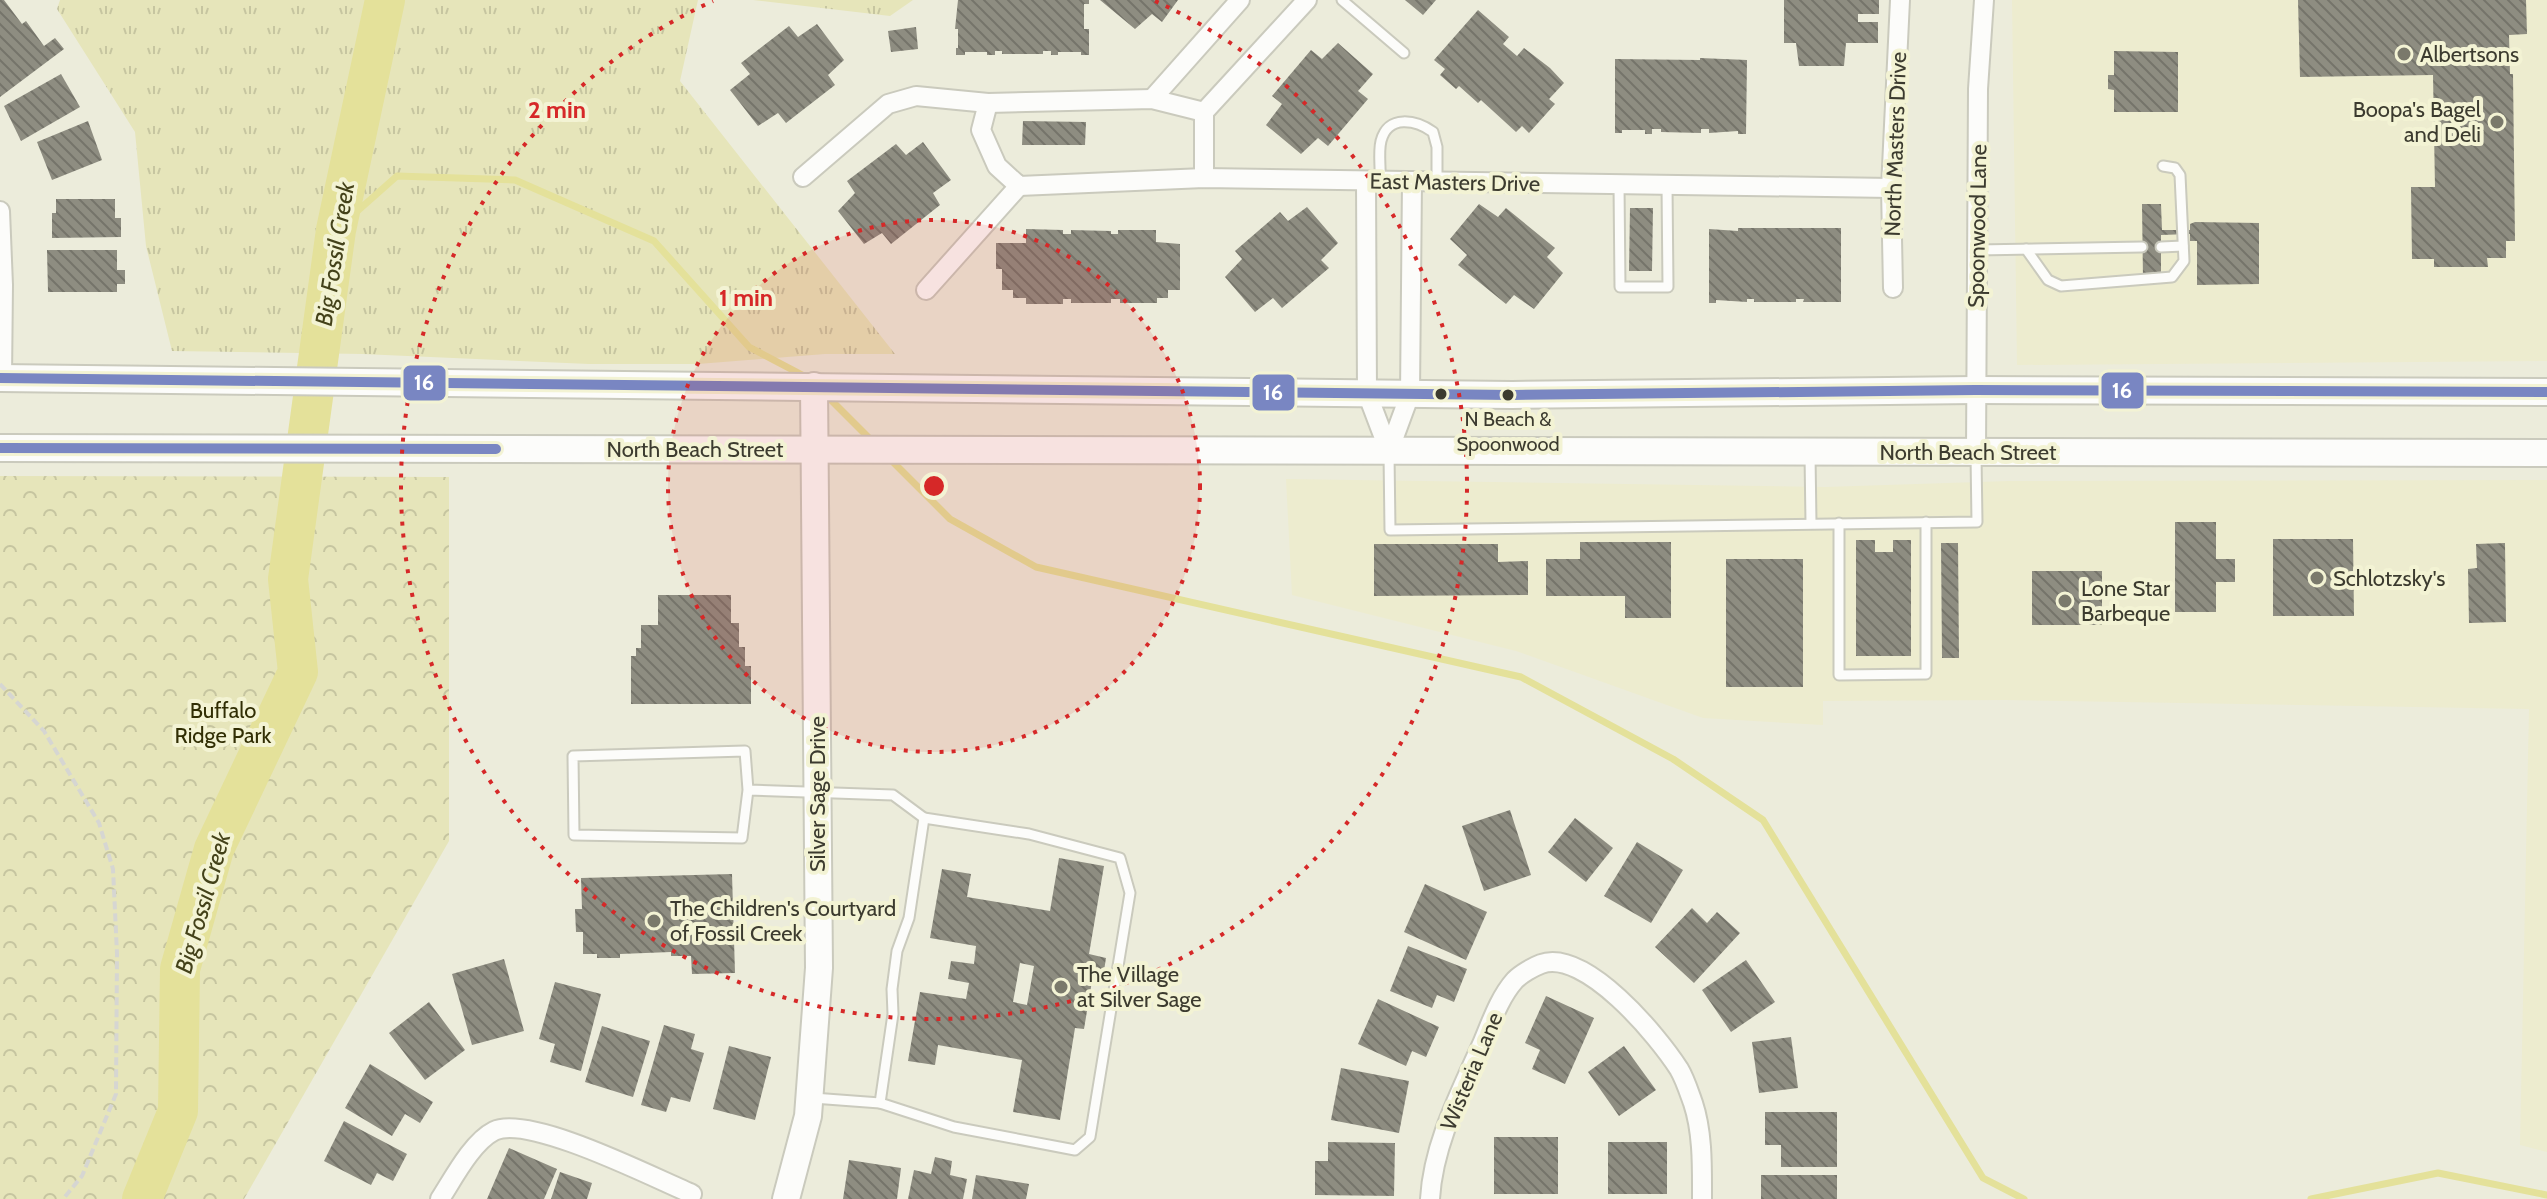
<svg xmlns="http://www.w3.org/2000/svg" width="2547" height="1199" viewBox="0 0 2547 1199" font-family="Cabin,sans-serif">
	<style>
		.built { fill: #edeccf }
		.grass { fill: url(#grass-tufts) }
		.forest { fill: url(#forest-crowns) }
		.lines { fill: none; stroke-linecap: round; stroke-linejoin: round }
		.stream { stroke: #e4e19a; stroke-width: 7 }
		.river { stroke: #e4e19a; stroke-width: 40 }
		.building { fill: url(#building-back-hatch); fill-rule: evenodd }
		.lane-casing { stroke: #cacabd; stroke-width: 13 }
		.street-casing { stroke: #cacabd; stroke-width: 22 }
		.secondary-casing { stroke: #cacabd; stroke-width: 30 }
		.path { stroke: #d6d6d2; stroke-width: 4; stroke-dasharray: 8 4; stroke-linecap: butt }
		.lane { stroke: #fcfcfa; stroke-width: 9 }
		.street { stroke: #fcfcfa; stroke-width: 18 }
		.secondary { stroke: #fcfcfa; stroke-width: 26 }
		.bus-1-casing { stroke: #f3f3d4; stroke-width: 16 }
		.bus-1 { stroke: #7986c2; stroke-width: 10 }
		.ring { fill: none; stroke: #d62828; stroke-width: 4; stroke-dasharray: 4 8 }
		.poi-dot { fill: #7a796b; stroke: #f3f3d4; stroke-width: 3 }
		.bus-dot { fill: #3c3b2f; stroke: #f3f3d4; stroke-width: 3 }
		.labels { text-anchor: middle; stroke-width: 8; stroke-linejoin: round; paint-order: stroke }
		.bus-label { font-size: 20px; fill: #3c3b2f; stroke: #f3f3d4 }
		.poi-label { font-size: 22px; fill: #3c3b2f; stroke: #f3f3d4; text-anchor: start }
		.street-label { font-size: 22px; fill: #3c3b2f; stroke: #f3f3d4 }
		.park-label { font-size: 22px; fill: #312e04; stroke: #f3f3d4 }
		.water-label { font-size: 24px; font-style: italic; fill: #44421a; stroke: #f3f3d4 }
		.centre { fill: #d62828; stroke: #f3f3d4; stroke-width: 4 }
		.ring-label { font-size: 24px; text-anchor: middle; font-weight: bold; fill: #d62828; stroke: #f3f3d4; stroke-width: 8; stroke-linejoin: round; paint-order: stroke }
		.line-badge { stroke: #f3f3d4; stroke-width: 3 }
		.badge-label { font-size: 22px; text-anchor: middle; font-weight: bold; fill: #fff }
	</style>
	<defs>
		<pattern id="grass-tufts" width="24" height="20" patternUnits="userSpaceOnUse" patternTransform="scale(2)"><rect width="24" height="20" fill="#e6e5ba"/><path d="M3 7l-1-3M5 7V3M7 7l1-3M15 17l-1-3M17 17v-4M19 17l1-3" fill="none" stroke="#c6c5a0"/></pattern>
		<pattern id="forest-crowns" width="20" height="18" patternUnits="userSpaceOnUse" patternTransform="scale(2)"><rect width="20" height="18" fill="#e6e5ba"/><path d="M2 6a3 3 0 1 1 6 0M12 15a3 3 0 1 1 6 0" fill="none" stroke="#c6c5a0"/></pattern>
		<pattern id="building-back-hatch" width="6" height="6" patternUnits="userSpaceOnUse" patternTransform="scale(2)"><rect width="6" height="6" fill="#8e8d81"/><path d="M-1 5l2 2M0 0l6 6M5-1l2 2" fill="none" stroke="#75746a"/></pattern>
	</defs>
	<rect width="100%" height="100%" fill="#ececdb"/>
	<g class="built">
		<path d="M2012 0H2547V361L2017 365Z"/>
		<path d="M1286 479 1825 487 2009 481 2547 480V1152L2520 1145 2529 709 2006 700 1823 701V725L1703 718 1516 651 1292 595Z"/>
	</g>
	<g class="grass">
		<path d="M60 0H698L680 81 895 354H825L698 364H589L362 354 172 351 146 246 135 132 57 9Z"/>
		<path d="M753 0H913L890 16Z"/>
	</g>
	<path class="forest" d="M0 476 449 477V841L244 1199H0Z"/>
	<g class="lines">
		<g class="stream">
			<path d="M336 230 397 176 515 180 654 241 749 347 806 377"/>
			<path d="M827 396 872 441"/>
			<path d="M889 458 950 519 1036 567 1521 677 1673 759 1763 820 1983 1178 2024 1199"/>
			<path d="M2311 1199 2438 1173 2547 1195"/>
		</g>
		<path class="river" d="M142 1199 178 1111 180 969 214 849 298 672 288 579 336 230 385 0"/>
	</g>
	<g class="building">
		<path d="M0 0H4L22 24 26 21 44 46 55 38 64 49 0 97Z"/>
		<path d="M958 0H1089V4H1084V29H1089V55H1081V52H1058V55H1051V51H1043V54H1002V51H995V55H987V52H965V55H956V48H958V29H955Z"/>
		<path d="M1100 0H1178L1162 22 1152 14 1135 29Z"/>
		<path d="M1405 0H1436L1423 15Z"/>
		<path d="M1784 0H1879V14H1858V22H1878V43H1846L1844 66H1799L1796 43H1784Z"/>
		<path d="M2298 0H2526L2527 34 2509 35 2510 74H2513L2515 241H2506V258H2487L2488 267H2434V259H2412L2411 187H2435L2433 75 2300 77Z"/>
		<path d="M1478 10 1509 37 1503 44 1517 56 1524 48 1550 68 1564 83 1549 99 1555 104 1529 133 1522 126 1516 132 1481 100 1478 103 1459 86 1456 89 1440 75 1445 69 1434 60Z"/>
		<path d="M817 24 844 60 828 75 835 85 786 123 778 113 758 126 730 90 750 74 741 63 789 26 798 37Z"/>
		<path d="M916 27 918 49 891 52 888 31Z"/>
		<path d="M1338 43 1373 74 1358 91 1368 99 1328 146 1318 138 1301 154 1266 125 1282 104 1272 96 1311 50 1322 59Z"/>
		<path d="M2114 51 2178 52V112H2114V90L2108 89V75H2114Z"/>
		<path d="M1700 58 1747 60 1746 134H1738V131L1709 133V129H1701V133L1661 132V129H1652V134H1645V130H1622V133H1615V59L1700 60Z"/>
		<path d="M61 74 80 107 21 141 4 106Z"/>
		<path d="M88 121 102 160 52 180 37 142Z"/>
		<path d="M1023 121 1086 122 1085 145H1022Z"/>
		<path d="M923 142 951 180 933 193 940 205 891 244 882 233 864 244 838 211 855 193 847 181 896 144 906 155Z"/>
		<path d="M56 199H115V218H121V237L52 238V213H56Z"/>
		<path d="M1479 204 1498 217 1506 208 1555 248 1547 257 1563 273 1534 309 1514 295 1506 304 1458 265 1467 255 1450 239Z"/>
		<path d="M2142 204H2161L2162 230H2190V224L2195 222 2259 223V284L2197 285V241H2190V234L2161 235V280H2143Z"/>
		<path d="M1307 207 1338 243 1321 260 1329 268 1282 308 1273 298 1255 312 1225 277 1242 259 1235 251 1280 212 1288 221Z"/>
		<path d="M1630 208H1653L1652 271H1629Z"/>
		<path d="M1738 228H1841V302H1803L1804 299H1796V302H1754V299H1747V302L1716 300V303H1709V229L1738 231Z"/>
		<path d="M1026 229 1063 230V234H1071V230L1111 231V234H1118V230H1156V242L1180 244V290H1168V298H1157V303H1120V299H1111V303H1071V299H1063V304H1026V298H1013V290H1002V269H996V243H1026Z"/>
		<path d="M47 250H117V270H125V284H117V292H48Z"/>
		<path d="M2175 522H2216V559H2235V582H2216V612H2175Z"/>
		<path d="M2273 539H2353L2354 616H2273Z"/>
		<path d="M1856 540H1875V552H1893V540H1911V656H1856Z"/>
		<path d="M1580 542H1671V618H1625V596H1546V559H1580Z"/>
		<path d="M1941 543H1958L1959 658H1942Z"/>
		<path d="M2505 543 2506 622 2469 623 2468 569 2477 568 2476 544Z"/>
		<path d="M1374 544H1498V562L1528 561V595L1374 596Z"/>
		<rect x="1726" y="559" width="77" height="128"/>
		<rect x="2032" y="571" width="70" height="54"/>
		<path d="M658 595H731V623H739V647H745V666H751V704H631V656H636V648H641V625H658Z"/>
		<path d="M1510 810 1531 875 1484 891 1462 826Z"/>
		<path d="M1575 818 1613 848 1586 882 1548 852Z"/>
		<path d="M1637 842 1683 870 1651 923 1604 896Z"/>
		<path d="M1059 858 1104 866 1089 954 1106 958 1103 977 1093 975 1084 1029 1075 1028 1060 1120 1013 1112 1022 1060 938 1045 935 1065 908 1061 920 992 966 999 969 983 948 979 951 961 974 964 976 946 930 938 942 869 971 874 967 897 1050 911ZM1020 963 1034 966 1027 1005 1013 1002Z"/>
		<path d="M732 874 735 973 692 974 691 956H671V952L620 954V958H597V954H583V932H576L575 909H582L581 878Z"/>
		<path d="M1425 884 1487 912 1466 960 1404 932Z"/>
		<path d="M1692 908 1707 923 1717 912 1740 933 1694 983 1655 947Z"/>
		<path d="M1408 946 1467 969 1454 1002 1437 995 1432 1008 1390 991Z"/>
		<path d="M504 959 524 1031 472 1045 452 974Z"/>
		<path d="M1746 960 1775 1002 1731 1032 1702 990Z"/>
		<path d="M555 982 601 994 581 1071 550 1062 555 1044 539 1039Z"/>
		<path d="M1546 996 1594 1018 1565 1084 1532 1069 1540 1050 1525 1043Z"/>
		<path d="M1378 999 1439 1027 1426 1057 1412 1051 1406 1066 1358 1044Z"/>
		<path d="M429 1002 465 1050 425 1080 389 1033Z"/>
		<path d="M664 1025 695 1034 691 1049 704 1053 690 1102 671 1097 666 1112 641 1105Z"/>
		<path d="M602 1026 650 1041 633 1097 585 1082Z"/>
		<path d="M1791 1037 1798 1088 1759 1093 1752 1042Z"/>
		<path d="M729 1046 771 1057 755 1120 713 1109Z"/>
		<path d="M1624 1046 1656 1090 1619 1116 1588 1072Z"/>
		<path d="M370 1064 433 1102 420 1123 405 1114 392 1136 345 1108Z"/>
		<path d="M1341 1068 1409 1081 1399 1133 1331 1120Z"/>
		<path d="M1765 1112H1837V1167H1781V1145H1765Z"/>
		<path d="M344 1121 407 1154 393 1181 377 1173 371 1185 324 1161Z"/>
		<rect x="1494" y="1137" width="64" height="57"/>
		<path d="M1328 1142 1395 1143 1394 1196 1315 1195V1161H1328Z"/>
		<rect x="1608" y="1142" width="59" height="52"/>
		<path d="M509 1148 557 1169 544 1199H487Z"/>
		<path d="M935 1157 952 1161 950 1175 967 1179 963 1199H908L914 1170 931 1174Z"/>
		<path d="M849 1160 901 1168 897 1199H843Z"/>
		<path d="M560 1172 592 1183 587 1199H551Z"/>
		<path d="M976 1175 1029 1184 1026 1199H972Z"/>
		<rect x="1761" y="1175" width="76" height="24"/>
	</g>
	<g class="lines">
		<defs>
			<g id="lane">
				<path d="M1342 0 1404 53"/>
				<path d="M1380 181C1381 168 1378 153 1381 141 1388 114 1416 120 1433 132L1437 147V182"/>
				<path d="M1619 184 1620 287H1668L1667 185"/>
				<path d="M2161 247 2183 246"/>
				<path d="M2026 249 2048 280 2061 286 2172 277 2184 261 2180 175 2175 168 2163 166"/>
				<path d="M1977 250 2142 247"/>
				<path d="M1389 454 1390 530 1977 522 1976 456"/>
				<path d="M1810 455 1811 523"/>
				<path d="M1839 523V675L1926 674V522"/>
				<path d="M748 790 742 838 574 835 573 756 745 751 748 790 893 795 924 818 909 918 897 951 892 989 893 1014 880 1103 813 1098"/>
				<path d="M880 1103 954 1127 1075 1150 1090 1137 1130 893 1120 858 1029 834 924 818"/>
			</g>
			<g id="street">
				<path d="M1152 99 1240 0"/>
				<path d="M988 103 981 130 997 166 1019 186 1204 178 1891 188"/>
				<path d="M803 177 888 104 916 96 988 103 1152 99 1204 112"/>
				<path d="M1204 178V112L1307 0"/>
				<path d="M1366 181 1367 393 1389 451"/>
				<path d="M0 211 3 285 2 378"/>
				<path d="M1893 288 1891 188 1900 0"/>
				<path d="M926 290 1019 186"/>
				<path d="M1389 451 1410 394 1412 181"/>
				<path d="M1976 452 1978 89 1984 0"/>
				<path d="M440 1199C453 1179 472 1142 494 1131 529 1114 654 1178 692 1194"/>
				<path d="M1430 1199C1433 1145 1460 1093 1482 1044 1491 1023 1499 998 1515 980 1521 974 1533 967 1541 964 1585 948 1658 1036 1679 1069 1685 1079 1689 1092 1693 1103 1703 1133 1702 1168 1702 1199"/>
			</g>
			<g id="secondary">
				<path d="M0 378 1512 395 1975 390 2547 392"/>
				<path d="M0 448 2547 453"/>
				<path d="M786 1199 808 1116 819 968 814 386"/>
			</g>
		</defs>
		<use href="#lane" class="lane-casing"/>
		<use href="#street" class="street-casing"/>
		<use href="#secondary" class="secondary-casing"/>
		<path class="path" d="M0 684 44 731 99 823 113 869 117 953 116 1094 82 1176 63 1199"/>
		<use href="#lane" class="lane"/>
		<use href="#street" class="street"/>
		<use href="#secondary" class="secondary"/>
		<defs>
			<g id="bus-1">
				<path d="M0 378 1512 395 1975 390 2547 392"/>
				<path d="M0 448 496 449"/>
			</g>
		</defs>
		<use href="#bus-1" class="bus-1-casing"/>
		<use href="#bus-1" class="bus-1"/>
	</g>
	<circle cx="934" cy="486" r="266" fill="#d62828" fill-opacity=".12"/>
	<g class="ring">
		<circle cx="934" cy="486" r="266"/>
		<path d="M1155 1A533 533 0 1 1 713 1"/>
	</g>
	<g class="poi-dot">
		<circle cx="2404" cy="54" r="8"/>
		<circle cx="2497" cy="122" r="8"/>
		<circle cx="2317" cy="578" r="8"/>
		<circle cx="2065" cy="601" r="8"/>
		<circle cx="654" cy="921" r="8"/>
		<circle cx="1061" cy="987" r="8"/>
	</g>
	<g class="bus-dot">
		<circle cx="1441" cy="394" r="7"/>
		<circle cx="1508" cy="395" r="7"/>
	</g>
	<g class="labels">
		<g class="bus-label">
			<text x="1508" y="426">N Beach &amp;<tspan x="1508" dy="25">Spoonwood</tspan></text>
		</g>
		<g class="poi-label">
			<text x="2420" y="62">Albertsons</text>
			<text x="2481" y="117" text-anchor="end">Boopa's Bagel<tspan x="2481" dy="25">and Deli</tspan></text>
			<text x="2333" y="586">Schlotzsky's</text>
			<text x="2081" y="596">Lone Star<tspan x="2081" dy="25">Barbeque</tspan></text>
			<text x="670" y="916">The Children's Courtyard<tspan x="670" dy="25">of Fossil Creek</tspan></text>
			<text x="1077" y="982">The Village<tspan x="1077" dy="25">at Silver Sage</tspan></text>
		</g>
		<g class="street-label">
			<text transform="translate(1895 144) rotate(-88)" y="8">North Masters Drive</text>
			<text transform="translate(1455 182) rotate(1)" y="8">East Masters Drive</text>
			<text transform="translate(1977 226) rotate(-89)" y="8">Spoonwood Lane</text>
			<text x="695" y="457">North Beach Street</text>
			<text x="1968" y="460">North Beach Street</text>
			<text transform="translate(817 794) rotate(-90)" y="8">Silver Sage Drive</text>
			<text transform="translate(1471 1071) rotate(-67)" y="8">Wisteria Lane</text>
		</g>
		<g class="park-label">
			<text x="223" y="718">Buffalo<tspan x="223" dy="25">Ridge Park</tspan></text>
		</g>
		<g class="water-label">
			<text transform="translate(335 254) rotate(-81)" y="8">Big Fossil Creek</text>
			<text transform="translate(203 903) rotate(-74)" y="8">Big Fossil Creek</text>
		</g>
	</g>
	<circle cx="934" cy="486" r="12" class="centre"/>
	<g class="ring-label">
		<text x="557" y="118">2 min</text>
		<text x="746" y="306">1 min</text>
	</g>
	<g class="line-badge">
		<rect x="402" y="364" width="45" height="38" rx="8" fill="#7986c2"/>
		<rect x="2100" y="371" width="45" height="39" rx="8" fill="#7986c2"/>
		<rect x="1251" y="373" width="45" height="39" rx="8" fill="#7986c2"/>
	</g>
	<g class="badge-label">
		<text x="424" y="390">16</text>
		<text x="2122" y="398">16</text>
		<text x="1273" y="400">16</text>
	</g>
</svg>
